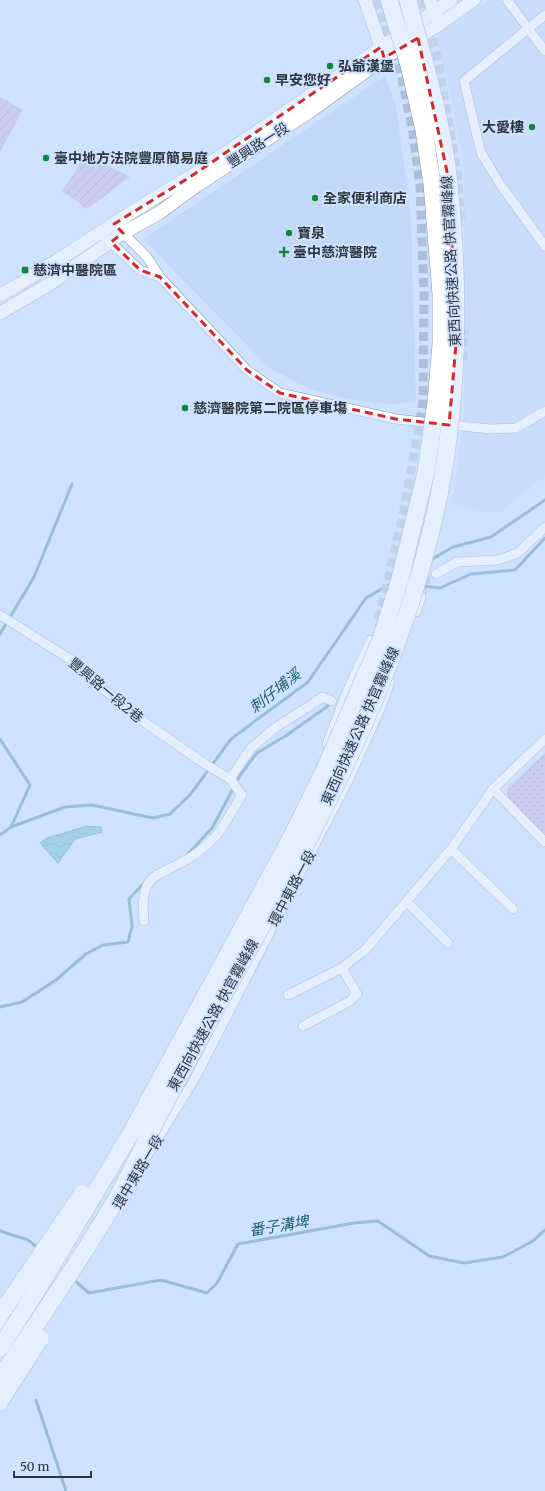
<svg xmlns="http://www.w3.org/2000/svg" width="545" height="1491" viewBox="0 0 545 1491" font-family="Merriweather,'Noto Sans TC',serif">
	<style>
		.built { fill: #c1d8f9 }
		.park { fill: url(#park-dots) }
		.garden { fill: url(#garden-furrows) }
		.water { fill: url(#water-waves); stroke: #5994a4 }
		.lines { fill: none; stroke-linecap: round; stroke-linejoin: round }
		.stream { stroke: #5994a4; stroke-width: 3 }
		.street-tunnel { stroke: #afbfd7; stroke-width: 9; stroke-dasharray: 9 4.5; stroke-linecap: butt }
		.street-casing { stroke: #8293ac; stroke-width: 10 }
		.secondary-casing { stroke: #8293ac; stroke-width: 14 }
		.street { stroke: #fff; stroke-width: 9 }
		.secondary { stroke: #fff; stroke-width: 13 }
		.highway-bridge-casing { stroke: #8293ac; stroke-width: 18; stroke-linecap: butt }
		.highway-bridge { stroke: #fff; stroke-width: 17 }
		.marked { fill: none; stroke: #d62828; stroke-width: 3; stroke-dasharray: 8 5; stroke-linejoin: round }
		.poi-dot { fill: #0f8740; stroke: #cfe2fd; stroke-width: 1.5 }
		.labels { text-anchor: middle; stroke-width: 4; stroke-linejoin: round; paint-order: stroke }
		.poi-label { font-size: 14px; font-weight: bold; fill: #2d353f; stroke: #cfe2fd; text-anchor: start }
		.street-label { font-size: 14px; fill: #2d353f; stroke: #cfe2fd }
		.water-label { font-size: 15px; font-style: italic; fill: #1d606e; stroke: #cfe2fd }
	</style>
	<defs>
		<pattern id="park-dots" width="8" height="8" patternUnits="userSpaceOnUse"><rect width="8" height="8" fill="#c3b4e1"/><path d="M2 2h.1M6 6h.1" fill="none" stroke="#9f93b8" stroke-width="1.8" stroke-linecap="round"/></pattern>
		<pattern id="garden-furrows" width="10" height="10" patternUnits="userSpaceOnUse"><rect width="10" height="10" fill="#c3b4e1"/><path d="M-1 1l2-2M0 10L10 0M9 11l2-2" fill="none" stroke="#9f93b8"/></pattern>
		<pattern id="water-waves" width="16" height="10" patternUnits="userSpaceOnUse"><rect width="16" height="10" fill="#6cbdd0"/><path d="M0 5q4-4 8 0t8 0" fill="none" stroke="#599aaa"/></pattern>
	</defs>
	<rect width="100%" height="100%" fill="#cfe2fd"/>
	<g class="built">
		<path d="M488 0H545V476L500 512 474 511 452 505 464 412V168L446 75 436 37Z"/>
		<path d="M385 76 396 105 411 218 416 402 391 404 348 399 307 388 268 367 143 239Z"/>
	</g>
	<path class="park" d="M545 753V834L507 797V789Z"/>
	<g class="garden">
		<path d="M0 97 23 110 0 152Z"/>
		<path d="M86 155 130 177 87 209 62 191Z"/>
	</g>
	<path class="water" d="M87 826 101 827 102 832 75 839 58 863 40 843 47 838Z"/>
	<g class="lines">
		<g class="stream">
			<path d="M429 561 453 547 491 537 545 500"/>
			<path d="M422 586 440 588 471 574 515 570 545 538"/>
			<path d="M0 634 34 577 72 484"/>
			<path d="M0 739 30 785 11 827"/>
			<path d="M0 835 11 827 65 807 92 805 153 818 170 814 190 795 231 739 308 682 366 598 392 583"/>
			<path d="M187 855 212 828 241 774 257 753 287 735 332 703"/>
			<path d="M0 1007 22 1002 56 980 86 954 103 945 128 942 132 926 129 899 146 881"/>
			<path d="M0 1231 28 1240 39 1249"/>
			<path d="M73 1279 89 1293 161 1280 207 1293 217 1283 238 1244 354 1223 378 1221 429 1256 464 1263 503 1257 533 1241 545 1230"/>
			<path d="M36 1400 66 1491"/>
		</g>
		<g class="street-tunnel">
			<path d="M377 0 400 69 413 133 420 186 424 296 423 403 403 516 377 626"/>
			<path d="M420 0 437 55 458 177 461 226"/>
			<path d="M463 360 464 330"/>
			<path d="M421 597 427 575"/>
		</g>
		<defs>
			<g id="street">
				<path d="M507 0 545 51"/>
				<path d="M545 15 464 81 481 153 502 187 545 246"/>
				<path d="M119 229 147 257 160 277 247 370 280 393 396 419 490 429 516 428 545 411"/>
				<path d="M101 233 140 270 160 277"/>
				<path d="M436 574 457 562 498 560 518 553 545 527"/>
				<path d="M416 612 421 597"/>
				<path d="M0 615 76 663 92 682 123 703 147 724 205 764 230 779 242 795C233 809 225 825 215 837 208 844 199 852 191 857 157 878 139 871 144 921"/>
				<path d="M327 744 346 694 371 640"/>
				<path d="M230 779 251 748 275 728 323 697 332 701"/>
				<path d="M493 789 545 842"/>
				<path d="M451 849 513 909"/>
				<path d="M407 902 448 943"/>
				<path d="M288 995 342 968 366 949 451 849 493 789 545 739"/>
				<path d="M303 1026 350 1001 357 994 342 968"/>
				<path d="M147 1156 194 1080 314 846 348 781 381 707 390 682"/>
				<path d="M0 1327 9 1313"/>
			</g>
			<g id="secondary">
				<path d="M365 0 383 53"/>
				<path d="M430 0 437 19"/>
				<path d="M0 295C65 259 125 213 190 177L451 0"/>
				<path d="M0 313 48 285 123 233 159 213 196 186 309 112 384 58 440 24 474 0"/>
			</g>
		</defs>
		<use href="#street" class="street-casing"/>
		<use href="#secondary" class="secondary-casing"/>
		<use href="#street" class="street"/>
		<use href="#secondary" class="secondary"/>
		<defs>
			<g id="highway-bridge">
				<path d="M0 1315 82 1194"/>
				<path d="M0 1348 39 1287 131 1133 292 836 325 769 381 639 400 579 426 472 436 402 441 344V294L432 184 424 130 409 65 389 0"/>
				<path d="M0 1378C29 1335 59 1291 87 1247 97 1230 109 1213 118 1196 134 1167 147 1138 162 1109 181 1073 200 1038 219 1003 312 836 410 665 443 474 459 378 459 279 449 183 443 121 423 60 408 0"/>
				<path d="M0 1401 40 1339"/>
			</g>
		</defs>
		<use href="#highway-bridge" class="highway-bridge-casing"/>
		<use href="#highway-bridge" class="highway-bridge"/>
	</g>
	<path d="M0 0H545V1491H0ZM418 38 449 181 456 344 449 425 396 419 280 393 247 370 160 277 140 270 111 242 123 233 114 224 190 177 381 47 384 58Z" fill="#cfe2fd" fill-opacity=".55" fill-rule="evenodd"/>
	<path class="marked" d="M418 38 449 181 456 344 449 425 396 419 280 393 247 370 160 277 140 270 111 242 123 233 114 224 190 177 381 47 384 58Z"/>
	<g class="poi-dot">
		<circle cx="330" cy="66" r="4"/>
		<circle cx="267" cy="80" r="4"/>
		<circle cx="532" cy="127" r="4"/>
		<circle cx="46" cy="158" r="4"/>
		<circle cx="315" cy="198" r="4"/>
		<circle cx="289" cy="233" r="4"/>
		<path d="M282 246h4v4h4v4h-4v4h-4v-4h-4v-4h4z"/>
		<rect x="21" y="266" width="8" height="8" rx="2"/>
		<circle cx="185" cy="408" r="4"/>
	</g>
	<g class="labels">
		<g class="poi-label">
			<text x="338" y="71">弘爺漢堡</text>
			<text x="275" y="85">早安您好</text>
			<text x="524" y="132" text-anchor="end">大愛樓</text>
			<text x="54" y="163">臺中地方法院豐原簡易庭</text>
			<text x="323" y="203">全家便利商店</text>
			<text x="297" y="238">寶泉</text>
			<text x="293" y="257">臺中慈濟醫院</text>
			<text x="33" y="275">慈濟中醫院區</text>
			<text x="193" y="413">慈濟醫院第二院區停車塲</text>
		</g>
		<g class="street-label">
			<text transform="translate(258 145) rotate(-33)" y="5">豐興路一段</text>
			<text transform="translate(451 261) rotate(-93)" y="5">東西向快速公路 快官霧峰線</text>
			<text transform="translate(106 690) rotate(40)" y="5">豐興路一段2巷</text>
			<text transform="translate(360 726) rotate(-66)" y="5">東西向快速公路 快官霧峰線</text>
			<text transform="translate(292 888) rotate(-62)" y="5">環中東路一段</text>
			<text transform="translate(213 1015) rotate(-61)" y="5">東西向快速公路 快官霧峰線</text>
			<text transform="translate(138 1172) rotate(-59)" y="5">環中東路一段</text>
		</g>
		<g class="water-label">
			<text transform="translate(275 691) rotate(-38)" y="5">刺仔埔溪</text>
			<text transform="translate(279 1226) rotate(-9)" y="5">番子溝埤</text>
		</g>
	</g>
	<path d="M14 1471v6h77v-6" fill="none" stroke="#2d353f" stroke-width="2"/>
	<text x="20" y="1471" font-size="12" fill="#2d353f" stroke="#cfe2fd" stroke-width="3" paint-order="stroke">50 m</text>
</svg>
